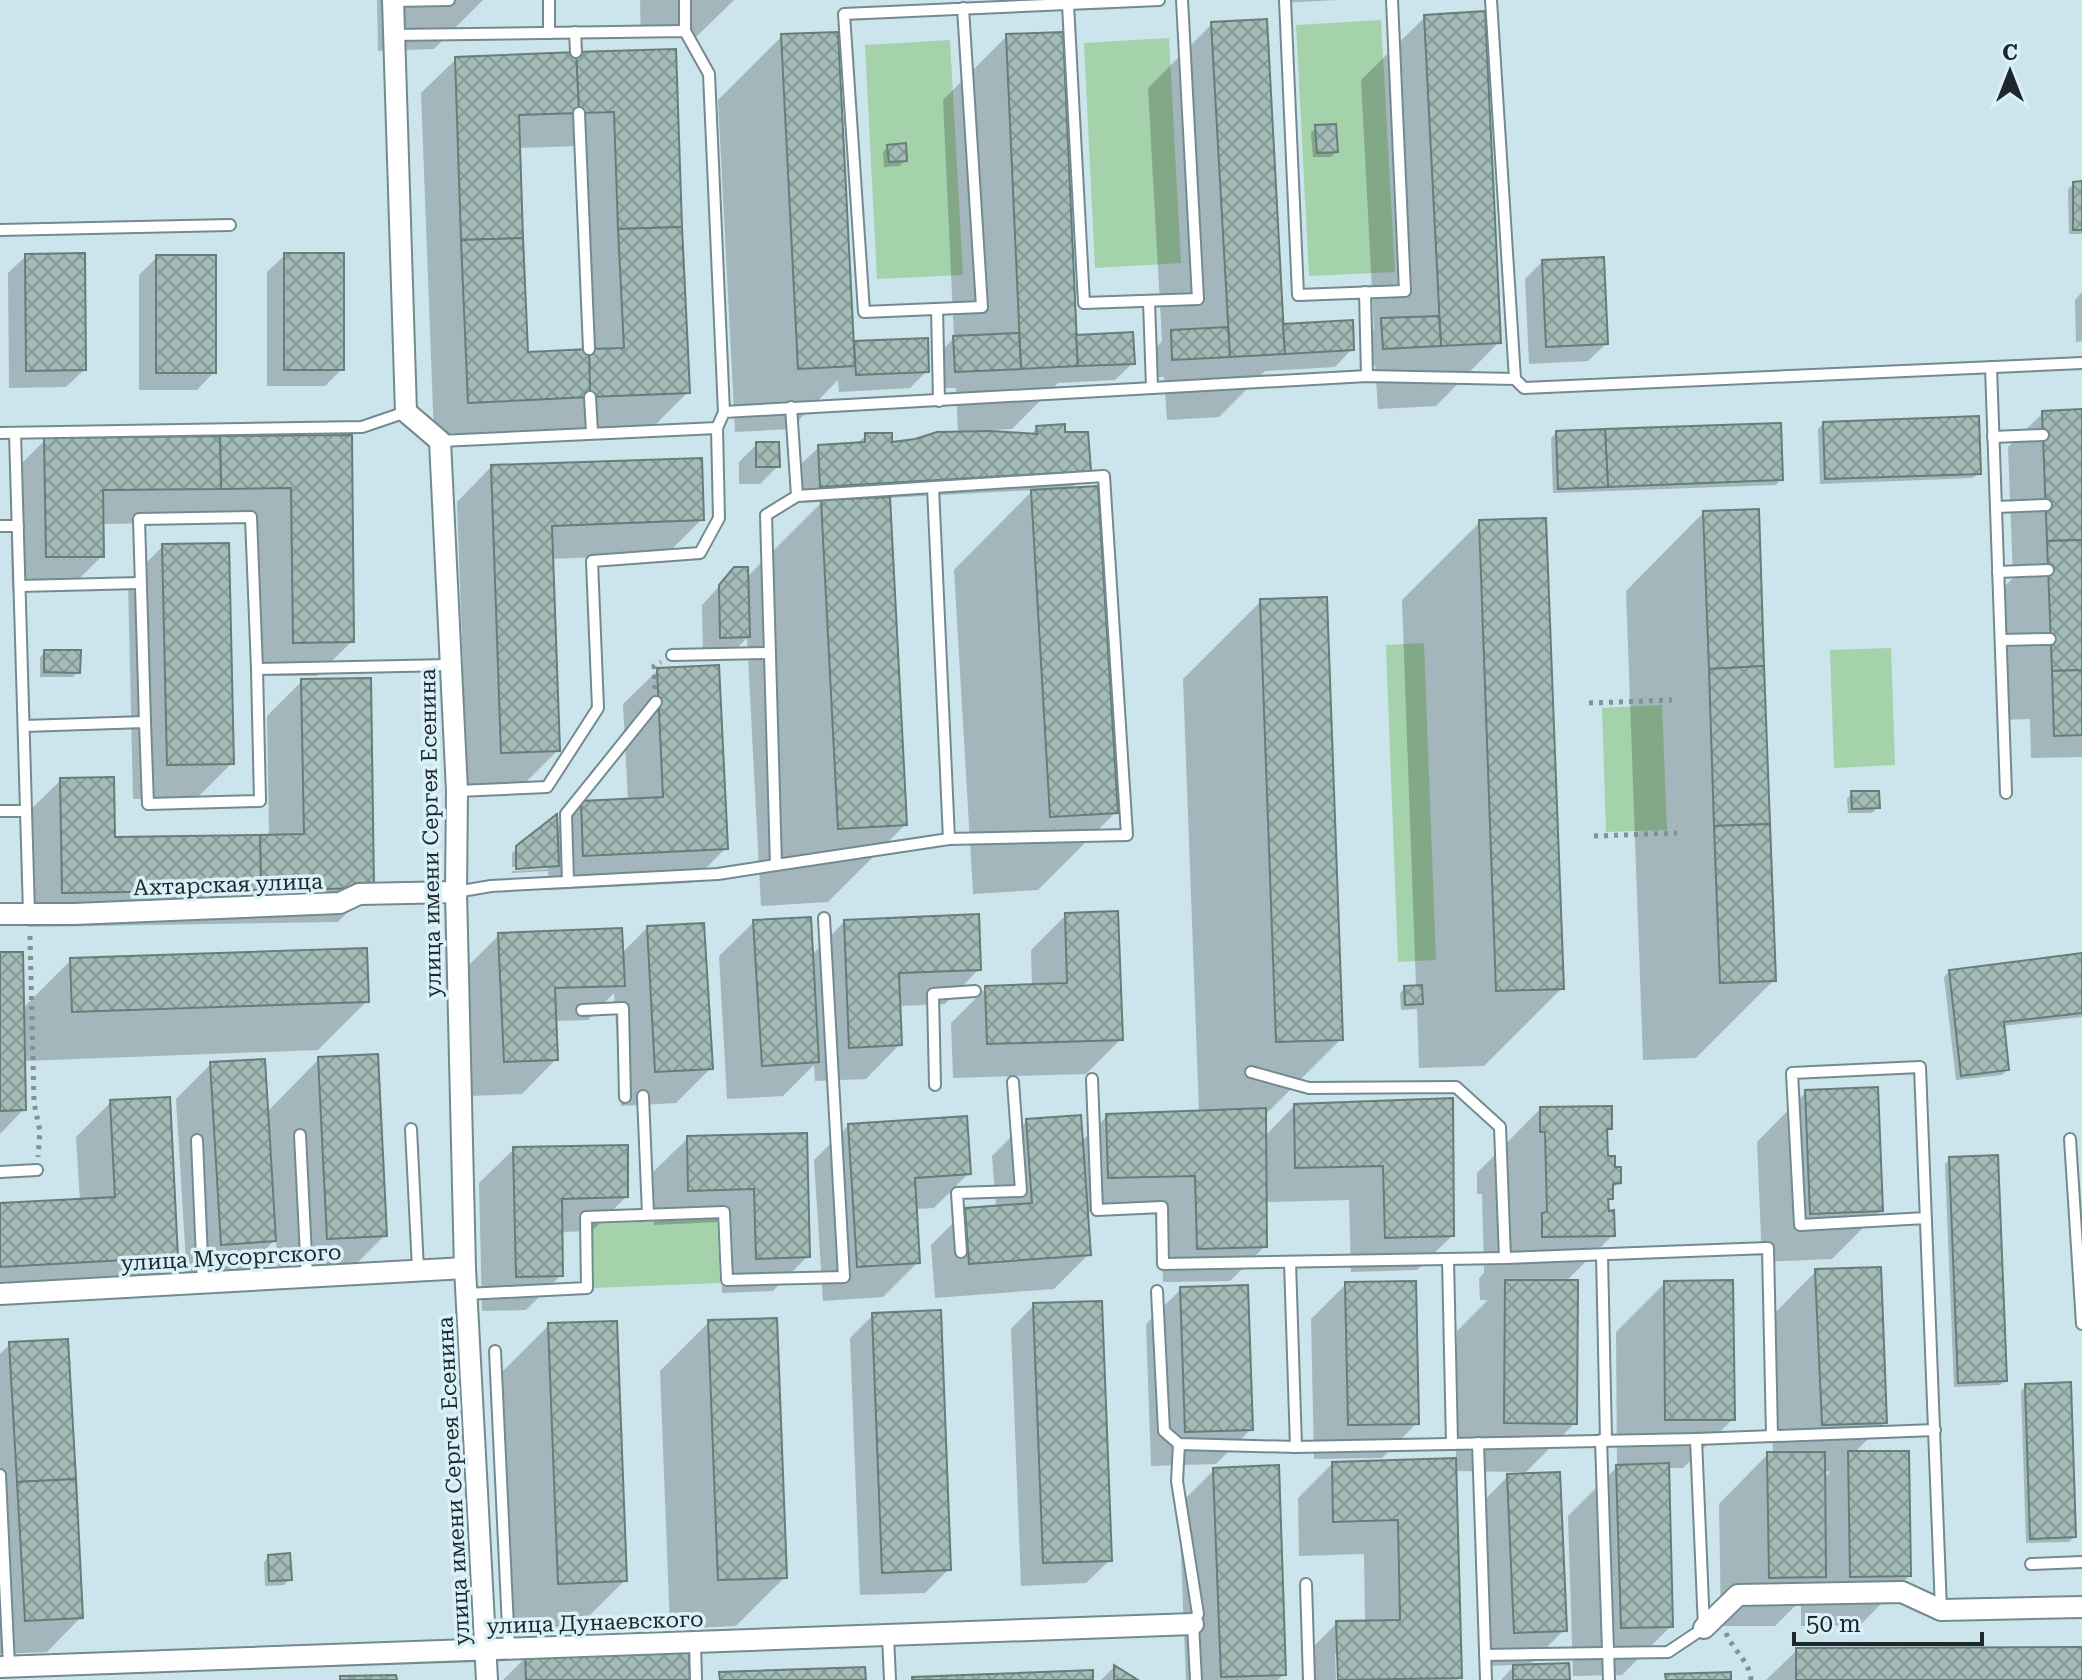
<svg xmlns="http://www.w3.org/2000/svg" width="2082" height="1680" viewBox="0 0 2082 1680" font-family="'Roboto Serif',serif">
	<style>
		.park { fill: #a4d2ab }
		.shadow { fill: #0003; fill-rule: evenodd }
		.building { fill: url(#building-cross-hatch); stroke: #667d79; stroke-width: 2 }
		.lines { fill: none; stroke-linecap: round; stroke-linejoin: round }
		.lane-casing { stroke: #748a91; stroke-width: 14 }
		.street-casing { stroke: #748a91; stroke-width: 24 }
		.path { stroke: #819297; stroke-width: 5; stroke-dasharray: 4 6; stroke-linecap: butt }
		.lane { stroke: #fff; stroke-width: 10 }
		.street { stroke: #fff; stroke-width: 20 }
		.labels { text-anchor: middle; stroke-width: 7; stroke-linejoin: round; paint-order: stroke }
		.street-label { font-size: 22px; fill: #1e272a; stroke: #d9f1f8 }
	</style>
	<defs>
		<pattern id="building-cross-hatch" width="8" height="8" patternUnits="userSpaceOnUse" patternTransform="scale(2)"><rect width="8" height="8" fill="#a4bcb7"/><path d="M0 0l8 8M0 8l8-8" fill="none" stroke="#859995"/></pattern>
	</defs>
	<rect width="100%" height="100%" fill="#cce4eb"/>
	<g class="park">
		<path d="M1381 20 1395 272 1309 276 1296 25Z"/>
		<path d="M1169 38 1181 263 1095 268 1084 43Z"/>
		<path d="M950 40 963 275 877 279 865 45Z"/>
		<path d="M1424 643 1436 960 1398 962 1386 645Z"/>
		<path d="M1891 648 1895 765 1834 768 1830 650Z"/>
		<path d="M1662 705 1667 830 1606 832 1602 708Z"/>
		<path d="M717 1219 720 1283 594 1288 591 1224Z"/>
	</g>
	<g class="shadow">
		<path d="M377 0H483L434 49 378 51Z"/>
		<path d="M640 0H734L697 36 641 38Z"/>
		<path d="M1057 0H1122L1114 9 1058 11Z"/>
		<path d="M1280 0H1337L1280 3Z"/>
		<path d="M1425 17 1499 342 1436 406 1378 409 1375 365 1366 366 1365 338 1374 329 1361 80Z"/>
		<path d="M1212 24 1282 329 1352 349 1335 367 1265 371 1219 417 1167 420 1164 377H1155L1154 350 1162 341 1148 88Z"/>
		<path d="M782 36 852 346 855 343 927 371 910 388 839 392 838 380 790 429 735 432 718 100Z"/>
		<path d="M1007 36 1075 337 1133 363 1115 380 1058 383 1012 429 989 430V433L1029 436 1037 428 1062 434 1089 471 1070 490 1116 812 1038 890 973 894 954 570 1033 490 888 498 905 825 828 902 761 906 747 638 731 654 703 655 702 605 735 569 746 578 822 502 803 503 801 464 819 447 856 445 866 435 890 444 958 434 956 388H938L936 356 954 338 943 100Z"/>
		<path d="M674 51 688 392 653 427 434 436 421 93 456 59ZM580 146 588 351 526 354 518 148Z"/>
		<path d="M1316 127 1336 152 1331 157H1313L1311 133Z"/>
		<path d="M888 147 905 160 900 166 884 167 883 152Z"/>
		<path d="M2082 183V234H2069L2068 189 2074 184Z"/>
		<path d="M285 255 342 369 325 386H267V272Z"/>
		<path d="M26 256 84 370 66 387 9 388 8 273Z"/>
		<path d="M157 257 214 372 197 390H139V275Z"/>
		<path d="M1542 262 1606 344 1588 361 1529 364 1525 279Z"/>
		<path d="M2082 292V341L2076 342 2075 300Z"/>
		<path d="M2082 411V757L2031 758 2030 719 2003 720 1999 592 2013 578 2008 447 2043 413Z"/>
		<path d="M1823 424 1979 473 1973 478 1820 484 1818 429Z"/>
		<path d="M1556 433 1781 479 1776 485 1553 493 1551 438Z"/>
		<path d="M350 437 352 641 317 676H259L257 522 101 524 102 556 67 591H12L10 475 45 440Z"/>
		<path d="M757 444 778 466 760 484H739V462Z"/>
		<path d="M491 467 702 519 667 554 551 559 558 750 523 785 467 787 457 502Z"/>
		<path d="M1703 513 1774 980 1696 1058 1643 1060 1626 591Z"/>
		<path d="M1480 522 1562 988 1484 1066 1419 1068 1417 1009 1401 1010 1400 993 1405 988 1416 987 1402 600Z"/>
		<path d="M163 546 232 763 197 798 133 799 128 581Z"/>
		<path d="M1261 601 1341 1039 1264 1116V1137L1294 1106 1451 1164 1452 1236 1417 1270 1351 1272 1349 1200 1265 1202V1246L1230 1281 1163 1282 1161 1210 1086 1212 1089 1254 1054 1289 935 1298 931 1245 966 1210 996 1208 992 1156 1027 1121 1081 1142 1107 1116 1199 1112 1183 679Z"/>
		<path d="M45 652 78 672 73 677H40V657Z"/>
		<path d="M658 670 726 848 691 883 549 890 548 871 512 873V871L548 869V865L512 867V853L518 848 556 829 581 803 628 801 623 704Z"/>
		<path d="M302 681 372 887 338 922 28 927 26 814 61 780 113 839 269 836 267 716Z"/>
		<path d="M1852 793 1878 807 1872 813H1848L1847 799Z"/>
		<path d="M1066 915 1121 1039 1086 1074 953 1078 951 1023 986 988 1032 987 1031 950Z"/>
		<path d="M754 922 812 955 844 922 979 969 945 1004 899 1006 900 1044 866 1079 815 1081 814 1065 783 1096 727 1099 719 956Z"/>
		<path d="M647 928 711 1068 676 1103 621 1106 614 993 588 1020 555 1021 556 1059 522 1094 470 1096 464 970 499 935 621 954Z"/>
		<path d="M0 954 22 1009 71 960 367 1001 318 1050 23 1061 24 1109 0 1134Z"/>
		<path d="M2082 955V1017L2002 1026 2007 1070 2002 1075 1956 1080 1944 977 1949 972Z"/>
		<path d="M319 1059 385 1235 336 1284 279 1287 276 1239 240 1275 187 1279 176 1099 211 1064 267 1112Z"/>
		<path d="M1806 1092 1881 1210 1832 1259 1762 1262 1757 1142Z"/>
		<path d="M111 1102 176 1257 142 1291 0 1299V1205L80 1201 76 1137Z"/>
		<path d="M1540 1109 1610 1129 1605 1134 1606 1158 1619 1182 1611 1190V1198L1607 1203 1613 1235 1565 1282 1575 1423 1522 1476 1564 1630 1528 1666 1568 1680H1501L1515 1665 1480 1666 1474 1511 1508 1476H1521V1472L1454 1471 1460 1677 1457 1680H1340L1339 1654H1335L1336 1680H1303L1302 1658 1337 1623H1365L1364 1554 1299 1556 1298 1498 1332 1464 1456 1460 1457 1331 1488 1300H1480L1479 1278 1484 1273 1482 1194H1477V1173Z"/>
		<path d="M849 1125 969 1173 934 1208 915 1209 918 1262 883 1297 823 1301 814 1160Z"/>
		<path d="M805 1135 808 1256 773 1291 722 1293 720 1222 654 1225 653 1172 688 1138Z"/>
		<path d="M514 1149 626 1197 592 1231 560 1232 561 1275 526 1310 482 1311 479 1183Z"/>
		<path d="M1950 1159 2005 1380 2000 1385 1954 1387 1945 1164Z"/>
		<path d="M1816 1271 1885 1422 1854 1453 1909 1576 1860 1625 1801 1626V1600L1775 1626H1721L1719 1504 1768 1454H1773L1767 1321ZM1831 1471 1823 1479V1472Z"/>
		<path d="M1665 1283 1733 1419 1683 1468H1667L1671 1626 1622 1675 1573 1676 1568 1516 1617 1467 1616 1332Z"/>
		<path d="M1346 1284 1417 1423 1382 1458 1314 1459 1311 1319Z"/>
		<path d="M1181 1289 1251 1429 1216 1464 1151 1466 1146 1324Z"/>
		<path d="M1034 1305 1110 1560 1086 1583 1021 1586 1011 1329Z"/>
		<path d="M873 1315 949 1569 925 1593 860 1595 850 1338Z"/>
		<path d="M709 1322 785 1577 736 1626 670 1629 660 1371Z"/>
		<path d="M549 1325 625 1580 576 1629 510 1632 500 1374Z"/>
		<path d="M10 1344 81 1617 47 1652 0 1654V1354Z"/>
		<path d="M2026 1386 2074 1537 2069 1542 2026 1543 2021 1391Z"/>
		<path d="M1214 1470 1284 1674 1278 1680H1186L1179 1505Z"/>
		<path d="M269 1557 290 1579 284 1585 265 1586 264 1562Z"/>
		<path d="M2082 1649V1680H1766L1797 1650Z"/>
		<path d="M526 1657 688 1680H503Z"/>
		<path d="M1114 1667 1135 1680H1101Z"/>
	</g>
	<g class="building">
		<path d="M1485 11 1501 343 1441 346 1424 15Z"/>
		<path d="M1267 19 1285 354 1230 357 1211 22Z"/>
		<path d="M838 32 855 366 798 369 781 34Z"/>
		<path d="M1063 32 1078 366 1021 369 1006 34Z"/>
		<path d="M676 49 682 227 618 229 614 112 579 113 576 52Z"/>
		<path d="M576 52 579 113 519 115 523 238 461 240 455 57Z"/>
		<path d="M1336 124 1338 152 1317 153 1315 125Z"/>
		<path d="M906 143 907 161 889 162 887 145Z"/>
		<path d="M2082 181V230H2073V182Z"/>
		<path d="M682 227 690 393 590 397 589 349 624 348 618 229Z"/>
		<path d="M523 238 528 352 589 349 590 397 468 403 461 240Z"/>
		<path d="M85 253 86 370 26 371 25 254Z"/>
		<rect x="284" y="253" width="60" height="117"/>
		<rect x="156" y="255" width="60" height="118"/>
		<path d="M1604 257 1608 344 1546 347 1542 260Z"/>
		<path d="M1439 316 1441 346 1383 349 1381 318Z"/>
		<path d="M1353 320 1354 350 1285 354 1283 324Z"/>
		<path d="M1228 327 1230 357 1172 360 1171 330Z"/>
		<path d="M1133 332 1135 364 1078 366 1076 335Z"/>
		<path d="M1019 333 1021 369 955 372 953 336Z"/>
		<path d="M928 338 929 372 856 375 854 341Z"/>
		<path d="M2082 409V540L2047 541 2042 411Z"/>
		<path d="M1979 416 1981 474 1825 479 1823 422Z"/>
		<path d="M1781 423 1783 480 1608 487 1605 429Z"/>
		<path d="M1065 424V432H1088L1091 471 820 487 818 445 865 442V433H892V442L915 439 937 432 992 431 1037 434 1036 426Z"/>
		<path d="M1605 429 1608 487 1558 489 1556 431Z"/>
		<path d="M352 435 354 642 293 643 291 488 221 489 220 436Z"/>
		<path d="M220 436 221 489 103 490 104 557H46L44 438Z"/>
		<path d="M756 442H779L780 467H756Z"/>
		<path d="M702 458 704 520 552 526 560 751 501 753 491 465Z"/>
		<path d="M1098 486 1118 813 1050 817 1031 490Z"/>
		<path d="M890 497 907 825 838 829 821 500Z"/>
		<path d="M1759 509 1764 666 1709 669 1703 511Z"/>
		<path d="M1546 518 1564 989 1496 991 1479 520Z"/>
		<path d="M2082 540V670L2052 671 2047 541Z"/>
		<path d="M229 543 234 764 167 765 162 544Z"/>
		<path d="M734 567H748L750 637 720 638 719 585Z"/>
		<path d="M1327 597 1343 1040 1276 1042 1260 599Z"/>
		<path d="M44 650H81L80 673 44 672Z"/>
		<path d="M719 665 728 849 583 856 581 801 663 797 657 668Z"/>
		<path d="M1764 666 1770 824 1714 826 1709 669Z"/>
		<path d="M2082 670V735L2054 736 2052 671Z"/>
		<path d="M371 678 374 888 261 890 260 835 304 834 301 679Z"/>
		<path d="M114 777 115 837 260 835 261 890 62 893 60 778Z"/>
		<path d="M1851 791H1879L1880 808 1852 809Z"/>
		<path d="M557 814 559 866 516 869V846Z"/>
		<path d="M1770 824 1776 981 1720 983 1714 826Z"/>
		<path d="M1118 911 1123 1040 987 1044 985 986 1067 983 1065 913Z"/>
		<path d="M979 914 981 970 899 973 902 1045 849 1048 844 920Z"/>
		<path d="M811 917 819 1062 762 1066 753 920Z"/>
		<path d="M704 923 713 1069 655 1072 647 926Z"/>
		<path d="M622 928 625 986 555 988 558 1060 504 1062 498 933Z"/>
		<path d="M367 948 369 1002 72 1012 70 958Z"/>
		<path d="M0 952H23L26 1110 0 1111Z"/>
		<path d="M2082 953V1013L2004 1022 2009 1070 1961 1076 1949 970Z"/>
		<path d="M1422 985 1423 1004 1405 1005 1404 986Z"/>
		<path d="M378 1054 387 1236 327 1239 318 1057Z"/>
		<path d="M265 1059 276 1241 221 1245 210 1062Z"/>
		<path d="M1878 1087 1883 1211 1810 1214 1805 1090Z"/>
		<path d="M170 1097 178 1257 0 1267V1203L115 1197 110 1100Z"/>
		<path d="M1453 1098 1454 1236 1385 1238 1383 1166 1295 1168 1294 1104Z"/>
		<path d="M1612 1106V1129H1607L1608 1156H1615V1167H1621V1183L1613 1184V1199H1608L1609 1211 1614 1210 1615 1236 1542 1237V1213L1547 1212 1545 1132H1540V1107Z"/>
		<path d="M1266 1108 1267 1247 1197 1249 1195 1176 1108 1178 1106 1114Z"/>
		<path d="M1081 1115 1091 1255 969 1264 965 1208 1032 1203 1026 1119Z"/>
		<path d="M967 1116 971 1174 915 1178 920 1263 857 1267 848 1124Z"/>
		<path d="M807 1133 810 1257 756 1259 754 1189 688 1191 687 1136Z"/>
		<path d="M628 1145V1197L562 1199 563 1276 516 1277 513 1147Z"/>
		<path d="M1998 1155 2007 1381 1958 1383 1949 1157Z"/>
		<path d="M1881 1267 1887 1423 1822 1425 1815 1269Z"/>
		<path d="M1505 1280H1578L1577 1424 1504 1423Z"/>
		<path d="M1733 1280 1735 1420H1665L1664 1281Z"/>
		<path d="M1416 1281 1419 1424 1348 1425 1345 1282Z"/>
		<path d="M1248 1285 1253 1430 1185 1432 1180 1287Z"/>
		<path d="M1102 1301 1112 1561 1043 1563 1033 1303Z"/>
		<path d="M941 1310 951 1570 882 1573 872 1313Z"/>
		<path d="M777 1318 787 1578 718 1580 708 1320Z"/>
		<path d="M617 1321 627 1581 558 1584 548 1323Z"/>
		<path d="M68 1339 76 1479 17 1482 9 1342Z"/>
		<path d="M2071 1382 2076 1537 2030 1539 2025 1384Z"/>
		<path d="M1848 1451H1909L1911 1576 1850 1577Z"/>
		<path d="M1767 1452H1825L1826 1577 1769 1578Z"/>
		<path d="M1456 1458 1462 1678 1338 1680 1336 1621 1400 1620 1398 1520 1333 1522 1332 1462Z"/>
		<path d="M1669 1463 1673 1627 1621 1628 1616 1465Z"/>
		<path d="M1279 1465 1286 1675 1221 1677 1213 1468Z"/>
		<path d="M1560 1472 1567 1631 1514 1633 1507 1474Z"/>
		<path d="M76 1479 83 1618 25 1621 17 1482Z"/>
		<path d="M290 1553 292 1580 269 1581 268 1555Z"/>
		<path d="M2082 1647V1680H1796V1648Z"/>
		<path d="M689 1650 690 1680H526L525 1655Z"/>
		<path d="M1569 1663 1570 1680H1513V1665Z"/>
		<path d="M1114 1665 1138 1680H1114Z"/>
		<path d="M865 1667 866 1680H720L719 1672Z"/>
		<path d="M1093 1670V1680H912V1677Z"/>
		<path d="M1731 1672V1680H1666L1665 1674Z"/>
		<path d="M396 1675 397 1680H340V1676Z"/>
	</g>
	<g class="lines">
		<defs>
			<g id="lane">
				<path d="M549 0V33"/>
				<path d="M685 0V31"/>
				<path d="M1285 0 1298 295 1405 291 1392 0"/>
				<path d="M1491 0 1515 379"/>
				<path d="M393 1 449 0"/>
				<path d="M1068 5 1084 303 1198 299 1182 0"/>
				<path d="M963 8 982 307 864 312 844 14 1159 0"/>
				<path d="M575 32 576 52"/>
				<path d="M393 35 685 31 709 74 724 412"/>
				<path d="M579 113 589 349"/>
				<path d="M0 230 230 225"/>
				<path d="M1365 292 1367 376"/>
				<path d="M1149 301 1152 387"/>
				<path d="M937 309 939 401"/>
				<path d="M1991 367 2006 793"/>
				<path d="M590 397 592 432"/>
				<path d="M791 407 797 496"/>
				<path d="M0 433 362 427 406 412"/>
				<path d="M15 433 29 913"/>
				<path d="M1993 437 2043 435"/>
				<path d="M440 441 717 428 724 412 1367 376 1515 379 1524 388 2082 363"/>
				<path d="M933 487 949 839"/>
				<path d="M1996 507 2046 505"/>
				<path d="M0 526H18"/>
				<path d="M1998 572 2048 570"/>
				<path d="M20 586 140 583"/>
				<path d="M2001 640 2050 639"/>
				<path d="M672 655 770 653"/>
				<path d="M145 722 139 519 251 517 257 669"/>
				<path d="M24 726 145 722 148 804 260 801 257 669 450 665"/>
				<path d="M457 791 547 787 598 708 592 561 700 553 719 518 717 428"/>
				<path d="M0 811H26"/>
				<path d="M568 882 566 814 656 702"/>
				<path d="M456 892 491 886 718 874 776 865 766 515 797 496 1104 476 1127 835 949 839 776 865"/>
				<path d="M582 1010 623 1008 625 1097"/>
				<path d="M1251 1072 1309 1088 1456 1087 1500 1127 1505 1258"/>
				<path d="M1092 1079 1097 1210 1162 1207 1163 1264 1505 1258 1768 1248 1772 1436"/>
				<path d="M935 1085 933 994 975 991"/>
				<path d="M643 1096 648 1214"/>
				<path d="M411 1129 418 1269"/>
				<path d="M300 1135 307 1276"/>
				<path d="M2070 1139 2082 1324"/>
				<path d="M197 1140 203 1282"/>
				<path d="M0 1172 37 1170"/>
				<path d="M1926 1218 1800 1225 1792 1073 1920 1067 1941 1610"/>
				<path d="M961 1252 957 1193 1021 1191 1013 1082"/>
				<path d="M1602 1255 1606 1440"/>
				<path d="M1448 1259 1452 1444"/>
				<path d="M1290 1262 1296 1447"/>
				<path d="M1157 1291 1164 1431 1179 1444 1296 1447 1696 1439 1935 1430"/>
				<path d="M466 1294 587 1288 586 1217 724 1212 727 1280 844 1277 824 918"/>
				<path d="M495 1351 509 1649"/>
				<path d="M1601 1440 1609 1680"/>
				<path d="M1478 1443 1486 1680"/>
				<path d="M1179 1444 1177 1481 1198 1614 1193 1624 1196 1680"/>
				<path d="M0 1475 9 1667"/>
				<path d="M2031 1564 2082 1562"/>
				<path d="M1306 1584 1309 1680"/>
				<path d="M888 1635 890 1680"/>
				<path d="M695 1642 696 1680"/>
				<path d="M1485 1655 1668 1652 1704 1628 1696 1439"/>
			</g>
			<g id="street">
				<path d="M393 0 406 412 440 441 457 791 456 892 465 1268 487 1680"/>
				<path d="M0 914H74L340 903 359 894 456 892"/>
				<path d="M0 1294 465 1268"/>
				<path d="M1704 1628 1738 1595 1902 1592 1941 1610 2082 1607"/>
				<path d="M0 1667 1193 1624"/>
			</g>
		</defs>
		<use href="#lane" class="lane-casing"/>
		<use href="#street" class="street-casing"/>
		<g class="path">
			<path d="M655 689 654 666 661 662"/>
			<path d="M1589 703 1672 700"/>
			<path d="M1594 836 1677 833"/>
			<path d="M30 936 34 1103 40 1131 38 1157"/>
			<path d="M1726 1633C1733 1650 1750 1662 1751 1680"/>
		</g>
		<use href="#lane" class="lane"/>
		<use href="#street" class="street"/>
	</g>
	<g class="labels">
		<g class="street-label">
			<text transform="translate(430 833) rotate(-91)" y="8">улица имени Сергея Есенина</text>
			<text transform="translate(228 884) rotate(-2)" y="8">Ахтарская улица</text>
			<text transform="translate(231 1257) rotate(-3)" y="8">улица Мусоргского</text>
			<text transform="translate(453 1481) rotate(-93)" y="8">улица имени Сергея Есенина</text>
			<text transform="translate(595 1622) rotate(-2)" y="8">улица Дунаевского</text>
		</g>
	</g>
	<g transform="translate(2010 72)" stroke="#d9f1f8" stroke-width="6" paint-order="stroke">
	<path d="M0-6L14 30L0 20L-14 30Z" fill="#1e272a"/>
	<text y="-12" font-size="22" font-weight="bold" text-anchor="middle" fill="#1e272a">С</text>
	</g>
	<path d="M1794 1632v12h188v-12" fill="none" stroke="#1e272a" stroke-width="4"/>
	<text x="1806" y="1632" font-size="24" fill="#1e272a" stroke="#d9f1f8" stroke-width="6" paint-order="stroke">50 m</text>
</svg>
